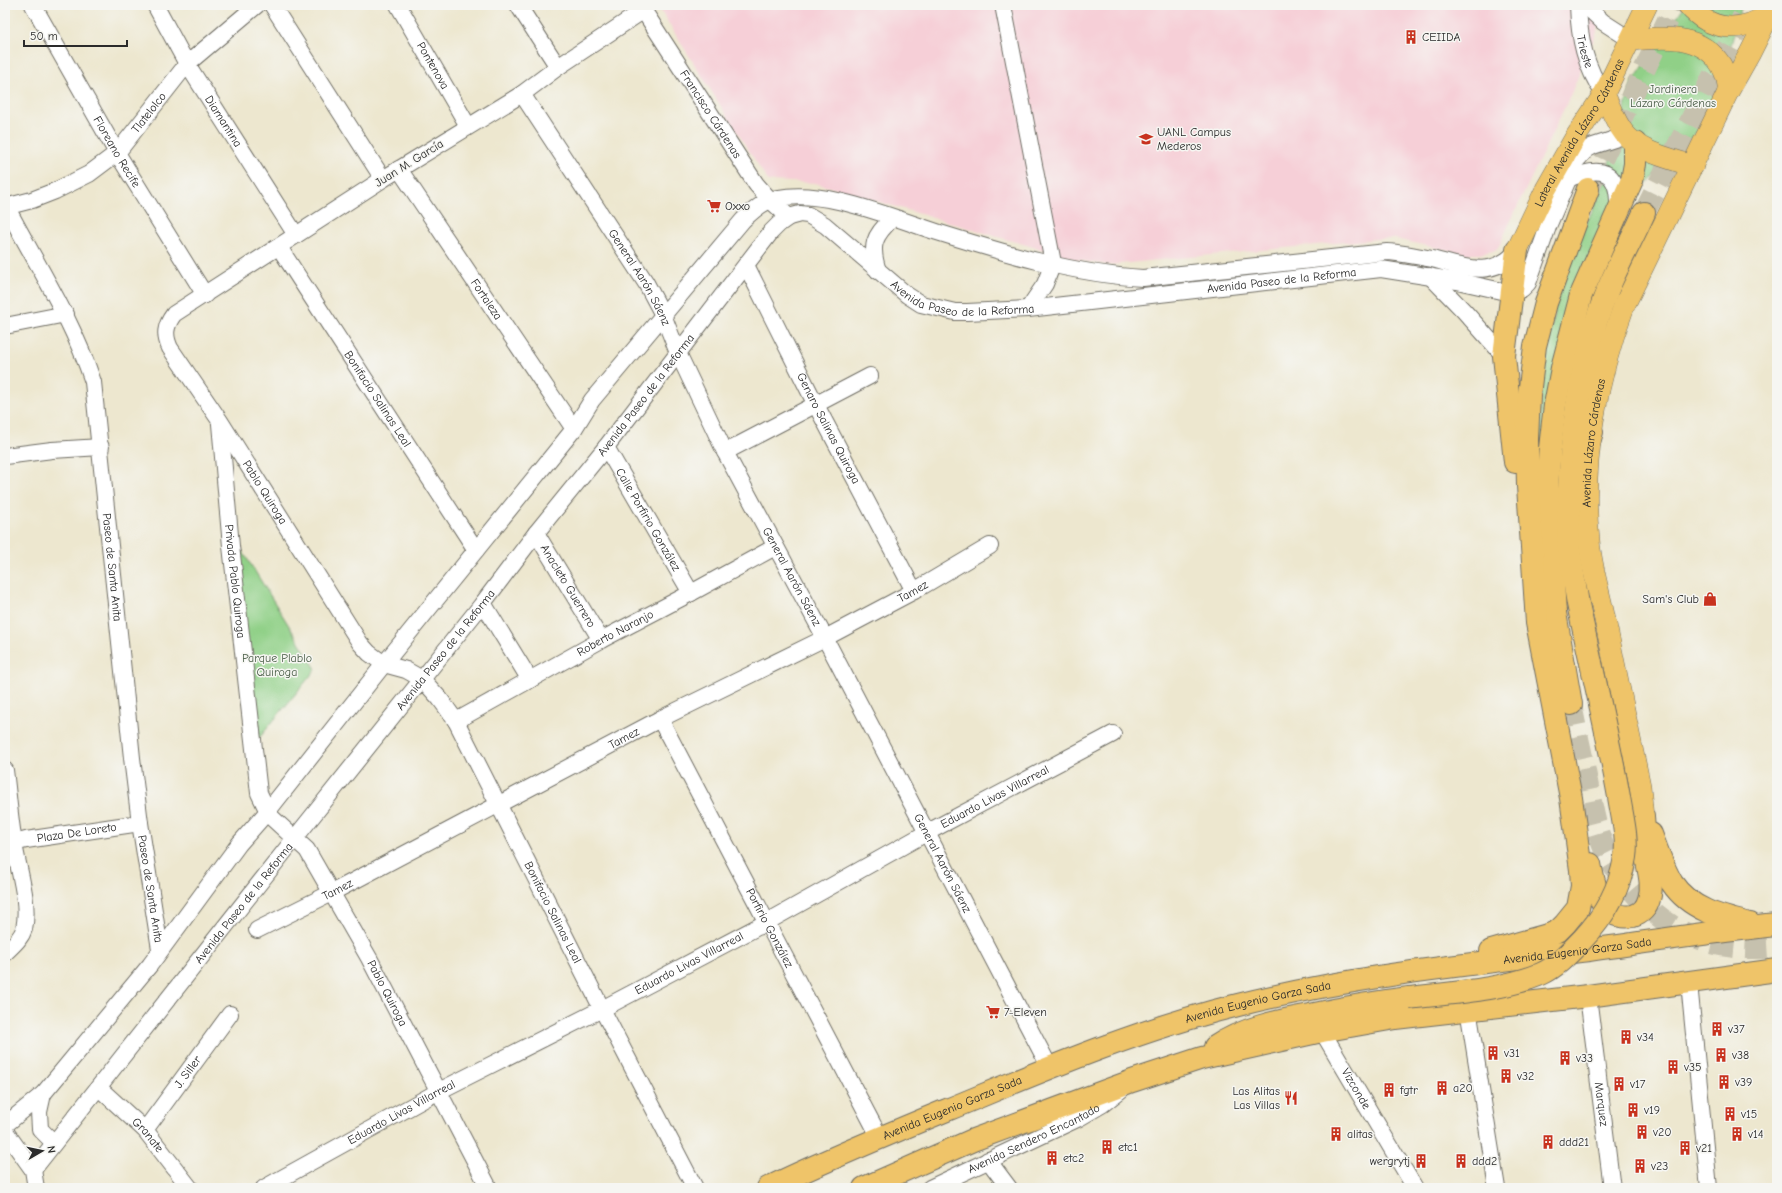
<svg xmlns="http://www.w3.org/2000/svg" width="1782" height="1193" viewBox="0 0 1782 1193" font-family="'Comic Neue',sans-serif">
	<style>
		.built { fill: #f6cfd7 }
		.green { fill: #90d087; stroke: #5e7e59 }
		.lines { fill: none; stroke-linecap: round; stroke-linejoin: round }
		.highway-tunnel { stroke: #c6c1ae; stroke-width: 22; stroke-dasharray: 22 11; stroke-linecap: butt }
		.minor-casing { stroke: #6f6d64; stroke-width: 18 }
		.major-casing { stroke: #6f6d64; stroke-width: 22 }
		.highway-casing { stroke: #6f6d64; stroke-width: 24 }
		.minor { stroke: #fff; stroke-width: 16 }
		.major { stroke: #efc469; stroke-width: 21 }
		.highway { stroke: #efc469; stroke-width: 22 }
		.highway-bridge-casing { stroke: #6f6d64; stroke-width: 24; stroke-linecap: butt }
		.highway-bridge { stroke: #efc469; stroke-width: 22 }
		.labels { text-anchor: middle; stroke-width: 3; stroke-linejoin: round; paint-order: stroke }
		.poi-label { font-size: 12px; fill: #2b2b2b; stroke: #f6f6f2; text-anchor: start }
		.street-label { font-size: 12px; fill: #2b2b2b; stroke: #f6f6f2 }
		.park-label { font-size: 12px; fill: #495d47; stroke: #f6f6f2 }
	</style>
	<rect width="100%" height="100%" fill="#f6f6f2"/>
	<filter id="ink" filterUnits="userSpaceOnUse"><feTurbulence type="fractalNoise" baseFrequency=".025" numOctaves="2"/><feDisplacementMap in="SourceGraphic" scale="8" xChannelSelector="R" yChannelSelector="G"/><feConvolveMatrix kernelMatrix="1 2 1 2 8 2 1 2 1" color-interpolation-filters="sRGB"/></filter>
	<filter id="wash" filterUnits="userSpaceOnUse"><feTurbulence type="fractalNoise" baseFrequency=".012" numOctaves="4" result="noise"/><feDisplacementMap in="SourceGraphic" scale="16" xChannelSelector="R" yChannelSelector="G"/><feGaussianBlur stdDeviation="0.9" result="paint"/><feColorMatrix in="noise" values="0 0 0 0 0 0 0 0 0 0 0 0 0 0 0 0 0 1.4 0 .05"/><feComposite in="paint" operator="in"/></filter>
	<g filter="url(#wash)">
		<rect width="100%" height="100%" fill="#ede7cf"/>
		<path class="built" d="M657 5H1608L1570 96 1497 250 1480 254H1463L1396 239H1377L1108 265 1077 260 815 183 768 181Z"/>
		<g class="green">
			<path d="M1685 5H1742L1711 117 1624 208 1584 298 1543 511 1539 424 1543 378 1555 306 1581 234 1600 195 1632 83Z"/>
			<path d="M234 549H241L316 669 255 743Z"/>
		</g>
	</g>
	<g filter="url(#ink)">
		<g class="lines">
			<g class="highway-tunnel">
				<path d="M1588 189 1675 5"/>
				<path d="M1644 213 1749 5"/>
				<path d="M1571 704C1576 731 1583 759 1588 787 1592 806 1595 825 1602 843 1608 859 1617 872 1627 884 1667 935 1714 953 1777 947"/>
			</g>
			<defs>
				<g id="minor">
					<path id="s1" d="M33 5 117 153 205 295"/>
					<path id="s2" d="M155 5 187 64 296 235"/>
					<path d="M272 5 383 179"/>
					<path id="s3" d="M398 5 468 126"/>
					<path d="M518 5 558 67"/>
					<path id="s4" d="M640 5 756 184 770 200 789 217"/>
					<path d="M1003 5 1053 263 1045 284 1028 309"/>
					<path id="s5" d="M1578 5C1579 38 1585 67 1604 94"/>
					<path d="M1585 5 1603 22 1631 40"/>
					<path id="s6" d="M644 10 558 67 522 94 383 179 174 314C165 326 164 335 170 348L220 421 360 643 369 653 384 664 406 670 422 679 440 699 456 721 602 1009 695 1188"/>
					<path id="s7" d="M522 94 646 283 663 315 678 353 725 452 825 638 1050 1068"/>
					<path id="s8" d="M399 169 574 429"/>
					<path d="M1568 179C1601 165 1619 169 1618 208"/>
					<path id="s9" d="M5 204C36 264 72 318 93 382L132 758 140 823 160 949"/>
					<path id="s10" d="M5 207 32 200 55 191 89 174 117 153 187 64 257 5"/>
					<path id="s11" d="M279 247 476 550"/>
					<path id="s12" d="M746 265 816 405 914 591"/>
					<path d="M878 271C870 246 873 236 893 218"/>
					<path d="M1430 276 1464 311 1504 356"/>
					<path d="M5 326 66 314"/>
					<path id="s13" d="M220 424 231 546 259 793 270 816 307 850 369 958 489 1188"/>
					<path id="s14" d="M606 447 691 593"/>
					<path d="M725 452 870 376"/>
					<path d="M5 456 52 450 101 447"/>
					<path id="s15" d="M536 533 601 640"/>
					<path d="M483 603 530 680"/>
					<path id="s16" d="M660 719 880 1138"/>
					<path id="s17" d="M456 721 601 640 691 593 775 547"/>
					<path d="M5 770C8 794 10 819 14 843 18 870 30 902 24 929 21 939 12 946 5 953"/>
					<path id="s18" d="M6 851 14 843 26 840 140 823"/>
					<path id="s19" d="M257 930 331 893 660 719 825 638 914 591 990 546"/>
					<path d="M1689 983 1709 1188"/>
					<path id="s20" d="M1588 996 1612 1188"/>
					<path d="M1468 1009 1497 1188"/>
					<path id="s21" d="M1322 1031 1415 1188"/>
					<path id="s22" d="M99 1088 145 1130 190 1188"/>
					<path d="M43 1094 39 1112 40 1129 54 1143"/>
					<path d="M5 1125 43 1094 150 965 239 844 268 811 384 664 574 429 592 400 743 220C753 211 764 200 778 198 827 189 890 217 937 232 1004 253 1073 274 1143 278L1387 252C1402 253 1417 256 1432 259 1463 267 1494 280 1517 250"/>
					<path id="s23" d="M145 1130 230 1014"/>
					<path d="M5 1131 33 1170 36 1188"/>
					<path d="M988 1160 1009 1188"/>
					<path id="s24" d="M33 1170 295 838 483 603 536 533 606 447 771 232 779 224 789 217 800 214 808 215 825 225 907 295 921 304 955 312H967L1028 309 1381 269 1457 281 1511 293 1522 289 1528 283 1549 224 1576 161 1586 150 1593 146 1627 135"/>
					<path id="s25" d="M264 1188 439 1091 602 1009 767 922 928 832 1113 734"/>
					<path id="s26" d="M930 1188 1079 1118 1103 1104 1122 1089"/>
				</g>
				<g id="major">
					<path d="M1688 5C1711 32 1741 33 1769 14"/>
					<path d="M1631 40C1663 37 1701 33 1721 65 1726 74 1729 82 1728 92"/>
					<path d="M1604 94C1610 106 1615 122 1624 133 1640 153 1670 158 1693 166"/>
					<path id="s27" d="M1517 250 1546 189 1575 138 1604 94 1647 5"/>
					<path id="s28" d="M1643 817 1640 786C1628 730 1617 675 1605 620 1600 594 1591 567 1589 540 1580 463 1597 378 1624 306L1728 92 1750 53 1774 5"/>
				</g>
				<g id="highway">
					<path d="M1515 462 1504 356 1517 250"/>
					<path d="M1568 514C1570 442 1578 367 1604 299 1615 270 1631 242 1644 213"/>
					<path d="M1550 599 1555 613 1571 704"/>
					<path d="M1555 613 1547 487 1550 448 1555 405 1562 368 1581 295 1632 180 1635 164V143"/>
					<path d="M1591 663 1578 604 1569 550 1568 514 1592 432"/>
					<path d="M1651 834C1657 850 1663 868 1672 883 1690 910 1721 917 1750 924"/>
					<path d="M1590 864C1595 888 1600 921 1633 916 1641 914 1647 907 1649 899 1654 884 1647 866 1645 850 1644 839 1644 828 1643 817"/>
					<path d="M1491 951 1551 934 1559 930 1565 924 1578 908 1582 886 1581 870 1571 798 1537 623 1528 486 1527 440 1529 395 1535 346 1546 303 1588 189"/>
					<path d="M1215 1047C1243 1028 1277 1021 1310 1015 1343 1008 1376 1002 1409 998"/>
					<path id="s29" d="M768 1188C836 1155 906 1127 976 1098 1060 1063 1146 1028 1234 1006 1351 976 1470 964 1589 950 1651 942 1714 931 1777 925"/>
					<path d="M864 1188 973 1140 1132 1081 1202 1058 1322 1031 1395 1018 1588 996 1777 970"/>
				</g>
			</defs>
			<use href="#minor" class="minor-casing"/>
			<use href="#major" class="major-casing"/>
			<use href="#highway" class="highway-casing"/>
			<use href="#minor" class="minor"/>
			<use href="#major" class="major"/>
			<use href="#highway" class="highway"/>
			<defs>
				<path id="highway-bridge" d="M1409 998C1450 993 1503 990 1541 974 1557 967 1570 952 1582 940 1604 917 1620 889 1625 857 1628 838 1622 816 1619 797 1611 752 1601 708 1591 663"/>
			</defs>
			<use href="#highway-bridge" class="highway-bridge-casing"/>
			<use href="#highway-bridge" class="highway-bridge"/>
		</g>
	</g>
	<defs>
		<symbol id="building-bare" viewBox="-9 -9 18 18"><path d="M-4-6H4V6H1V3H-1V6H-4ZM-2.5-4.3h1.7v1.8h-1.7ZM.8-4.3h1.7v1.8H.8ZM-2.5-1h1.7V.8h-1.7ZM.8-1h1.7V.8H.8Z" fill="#c8321e" stroke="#f6f6f2" stroke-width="2.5" paint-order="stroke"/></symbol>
		<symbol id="university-bare" viewBox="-9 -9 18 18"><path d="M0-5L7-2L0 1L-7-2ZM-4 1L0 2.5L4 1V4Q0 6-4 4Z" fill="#c8321e" stroke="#f6f6f2" stroke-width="2.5" paint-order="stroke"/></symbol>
		<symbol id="supermarket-bare" viewBox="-9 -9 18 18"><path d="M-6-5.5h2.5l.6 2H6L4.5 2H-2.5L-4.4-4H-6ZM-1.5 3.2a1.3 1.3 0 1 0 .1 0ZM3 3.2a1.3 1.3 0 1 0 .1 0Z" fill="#c8321e" stroke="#f6f6f2" stroke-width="2.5" paint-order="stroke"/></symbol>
		<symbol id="shop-bare" viewBox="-9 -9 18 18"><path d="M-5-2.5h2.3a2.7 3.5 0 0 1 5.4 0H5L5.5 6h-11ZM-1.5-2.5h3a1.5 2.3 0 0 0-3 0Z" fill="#c8321e" stroke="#f6f6f2" stroke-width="2.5" paint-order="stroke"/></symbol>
		<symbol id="restaurant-bare" viewBox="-9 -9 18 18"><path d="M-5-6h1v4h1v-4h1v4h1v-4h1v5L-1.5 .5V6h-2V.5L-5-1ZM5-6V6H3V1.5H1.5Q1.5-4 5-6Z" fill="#c8321e" stroke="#f6f6f2" stroke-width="2.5" paint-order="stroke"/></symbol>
	</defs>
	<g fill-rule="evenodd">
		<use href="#building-bare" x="1401" y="27" width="20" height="20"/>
		<use href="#university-bare" x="1136" y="129" width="20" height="20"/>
		<use href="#supermarket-bare" x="704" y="196" width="20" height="20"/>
		<use href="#shop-bare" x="1700" y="589" width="20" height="20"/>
		<use href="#supermarket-bare" x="983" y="1002" width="20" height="20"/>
		<use href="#building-bare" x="1707" y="1019" width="20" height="20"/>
		<use href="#building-bare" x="1616" y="1027" width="20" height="20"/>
		<use href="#building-bare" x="1483" y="1043" width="20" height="20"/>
		<use href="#building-bare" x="1711" y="1045" width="20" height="20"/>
		<use href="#building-bare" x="1555" y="1048" width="20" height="20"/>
		<use href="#building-bare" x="1663" y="1057" width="20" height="20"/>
		<use href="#building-bare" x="1496" y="1066" width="20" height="20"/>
		<use href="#building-bare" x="1714" y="1072" width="20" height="20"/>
		<use href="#building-bare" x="1609" y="1074" width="20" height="20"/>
		<use href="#building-bare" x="1432" y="1078" width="20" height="20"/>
		<use href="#building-bare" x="1379" y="1080" width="20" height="20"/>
		<use href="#restaurant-bare" x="1281" y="1088" width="20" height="20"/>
		<use href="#building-bare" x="1623" y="1100" width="20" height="20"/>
		<use href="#building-bare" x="1720" y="1104" width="20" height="20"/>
		<use href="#building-bare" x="1632" y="1122" width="20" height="20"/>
		<use href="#building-bare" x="1326" y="1124" width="20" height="20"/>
		<use href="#building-bare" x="1727" y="1124" width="20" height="20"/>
		<use href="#building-bare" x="1538" y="1132" width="20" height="20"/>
		<use href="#building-bare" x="1097" y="1137" width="20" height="20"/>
		<use href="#building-bare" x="1675" y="1138" width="20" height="20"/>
		<use href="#building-bare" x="1042" y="1148" width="20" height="20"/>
		<use href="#building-bare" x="1411" y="1151" width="20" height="20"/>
		<use href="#building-bare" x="1451" y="1151" width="20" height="20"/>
		<use href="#building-bare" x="1630" y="1156" width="20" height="20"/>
	</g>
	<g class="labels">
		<g class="poi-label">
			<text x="1422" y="41">CEIIDA</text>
			<text x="1157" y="136">UANL Campus<tspan x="1157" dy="14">Mederos</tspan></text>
			<text x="725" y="210">Oxxo</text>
			<text x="1699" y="603" text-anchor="end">Sam's Club</text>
			<text x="1004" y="1016">7-Eleven</text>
			<text x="1728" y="1033">v37</text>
			<text x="1637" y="1041">v34</text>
			<text x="1504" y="1057">v31</text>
			<text x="1732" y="1059">v38</text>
			<text x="1576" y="1062">v33</text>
			<text x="1684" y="1071">v35</text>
			<text x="1517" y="1080">v32</text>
			<text x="1735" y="1086">v39</text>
			<text x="1630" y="1088">v17</text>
			<text x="1453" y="1092">a20</text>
			<text x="1400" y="1094">fgtr</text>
			<text x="1280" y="1095" text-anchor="end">Las Alitas<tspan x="1280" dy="14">Las Villas</tspan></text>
			<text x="1644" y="1114">v19</text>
			<text x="1741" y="1118">v15</text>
			<text x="1653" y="1136">v20</text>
			<text x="1347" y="1138">alitas</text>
			<text x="1748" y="1138">v14</text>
			<text x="1559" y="1146">ddd21</text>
			<text x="1118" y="1151">etc1</text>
			<text x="1696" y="1152">v21</text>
			<text x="1063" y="1162">etc2</text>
			<text x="1410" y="1165" text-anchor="end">wergrytj</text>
			<text x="1472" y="1165">ddd2</text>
			<text x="1651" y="1170">v23</text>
		</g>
		<g class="street-label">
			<text dy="4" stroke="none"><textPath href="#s5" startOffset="47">Trieste</textPath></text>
			<text dy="4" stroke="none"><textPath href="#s3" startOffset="70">Pontenova</textPath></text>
			<text dy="4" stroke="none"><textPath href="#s10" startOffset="177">Tlatelolco</textPath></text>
			<text dy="4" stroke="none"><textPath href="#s4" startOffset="130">Francisco Cárdenas</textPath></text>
			<text dy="4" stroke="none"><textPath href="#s2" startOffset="135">Diamantina</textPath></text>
			<text dy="4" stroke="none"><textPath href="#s27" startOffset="133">Lateral Avenida Lázaro Cárdenas</textPath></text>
			<text dy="4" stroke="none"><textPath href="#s1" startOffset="169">Floreano Recife</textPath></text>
			<text transform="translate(409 163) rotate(-32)" y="4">Juan M. García</text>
			<text dy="4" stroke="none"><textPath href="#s7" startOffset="218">General Aarón Sáenz</textPath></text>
			<text dy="4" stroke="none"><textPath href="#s24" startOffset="1744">Avenida Paseo de la Reforma</textPath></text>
			<text dy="4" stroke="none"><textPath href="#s24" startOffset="1420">Avenida Paseo de la Reforma</textPath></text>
			<text dy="4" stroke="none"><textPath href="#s8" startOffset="157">Fortaleza</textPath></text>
			<text dy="4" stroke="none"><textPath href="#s24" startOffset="988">Avenida Paseo de la Reforma</textPath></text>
			<text dy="4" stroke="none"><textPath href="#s11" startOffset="181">Bonifacio Salinas Leal</textPath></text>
			<text dy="4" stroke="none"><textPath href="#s12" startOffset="183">Genaro Salinas Quiroga</textPath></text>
			<text dy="4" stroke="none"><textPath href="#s28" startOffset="380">Avenida Lázaro Cárdenas</textPath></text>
			<text dy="4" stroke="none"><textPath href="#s6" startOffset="769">Pablo Quiroga</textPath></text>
			<text dy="4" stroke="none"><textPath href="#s14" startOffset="84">Calle Porfirio González</textPath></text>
			<text dy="4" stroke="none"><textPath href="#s9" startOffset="385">Paseo de Santa Anita</textPath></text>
			<text dy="4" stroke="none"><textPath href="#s7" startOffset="554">General Aarón Sáenz</textPath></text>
			<text dy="4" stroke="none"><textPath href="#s13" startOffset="158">Privada Pablo Quiroga</textPath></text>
			<text dy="4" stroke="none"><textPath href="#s15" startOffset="62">Anacleto Guerrero</textPath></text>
			<text dy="4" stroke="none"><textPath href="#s19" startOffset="738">Tamez</textPath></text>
			<text dy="4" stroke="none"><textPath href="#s17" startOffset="182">Roberto Naranjo</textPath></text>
			<text dy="4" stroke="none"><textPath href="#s24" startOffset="664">Avenida Paseo de la Reforma</textPath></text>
			<text dy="4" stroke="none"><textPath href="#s19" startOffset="414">Tamez</textPath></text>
			<text dy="4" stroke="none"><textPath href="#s25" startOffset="829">Eduardo Livas Villarreal</textPath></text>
			<text dy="4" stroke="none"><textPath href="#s18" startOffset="75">Plaza De Loreto</textPath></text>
			<text dy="4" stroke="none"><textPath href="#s7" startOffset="878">General Aarón Sáenz</textPath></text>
			<text dy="4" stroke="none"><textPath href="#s9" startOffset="709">Paseo de Santa Anita</textPath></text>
			<text dy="4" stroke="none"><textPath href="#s19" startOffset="90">Tamez</textPath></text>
			<text dy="4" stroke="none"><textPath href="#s24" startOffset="340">Avenida Paseo de la Reforma</textPath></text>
			<text dy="4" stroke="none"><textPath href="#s6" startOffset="1289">Bonifacio Salinas Leal</textPath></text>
			<text dy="4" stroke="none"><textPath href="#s16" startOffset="236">Porfirio González</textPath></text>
			<text dy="4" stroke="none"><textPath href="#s29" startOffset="849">Avenida Eugenio Garza Sada</textPath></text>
			<text dy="4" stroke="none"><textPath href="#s25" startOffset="481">Eduardo Livas Villarreal</textPath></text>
			<text dy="4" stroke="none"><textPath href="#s13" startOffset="611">Pablo Quiroga</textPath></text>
			<text dy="4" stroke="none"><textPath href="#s29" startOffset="525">Avenida Eugenio Garza Sada</textPath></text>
			<text dy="4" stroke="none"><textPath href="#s23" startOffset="72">J. Siller</textPath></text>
			<text dy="4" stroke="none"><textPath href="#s21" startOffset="67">Vizconde</textPath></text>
			<text dy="4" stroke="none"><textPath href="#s20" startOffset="109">Marquez</textPath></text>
			<text dy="4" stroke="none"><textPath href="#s29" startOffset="201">Avenida Eugenio Garza Sada</textPath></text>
			<text dy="4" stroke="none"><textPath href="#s25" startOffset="157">Eduardo Livas Villarreal</textPath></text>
			<text dy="4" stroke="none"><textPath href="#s22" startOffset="68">Granate</textPath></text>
			<text dy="4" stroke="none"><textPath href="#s26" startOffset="115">Avenida Sendero Encantado</textPath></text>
		</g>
		<g class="park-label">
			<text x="1673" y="93">Jardinera<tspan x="1673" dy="14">Lázaro Cárdenas</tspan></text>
			<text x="277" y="662">Parque Plablo<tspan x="277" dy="14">Quiroga</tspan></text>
		</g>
	</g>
	<rect width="1782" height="1193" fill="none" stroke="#f6f6f2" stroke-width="20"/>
	<g transform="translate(42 1151) rotate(81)" stroke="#f6f6f2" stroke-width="3" paint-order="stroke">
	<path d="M0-3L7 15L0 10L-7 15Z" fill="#2b2b2b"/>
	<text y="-6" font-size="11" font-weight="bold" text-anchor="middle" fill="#2b2b2b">N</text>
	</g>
	<path d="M24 40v6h103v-6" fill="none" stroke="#2b2b2b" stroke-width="2"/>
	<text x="30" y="40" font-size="12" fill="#2b2b2b" stroke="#f6f6f2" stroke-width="3" paint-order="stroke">50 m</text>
</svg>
